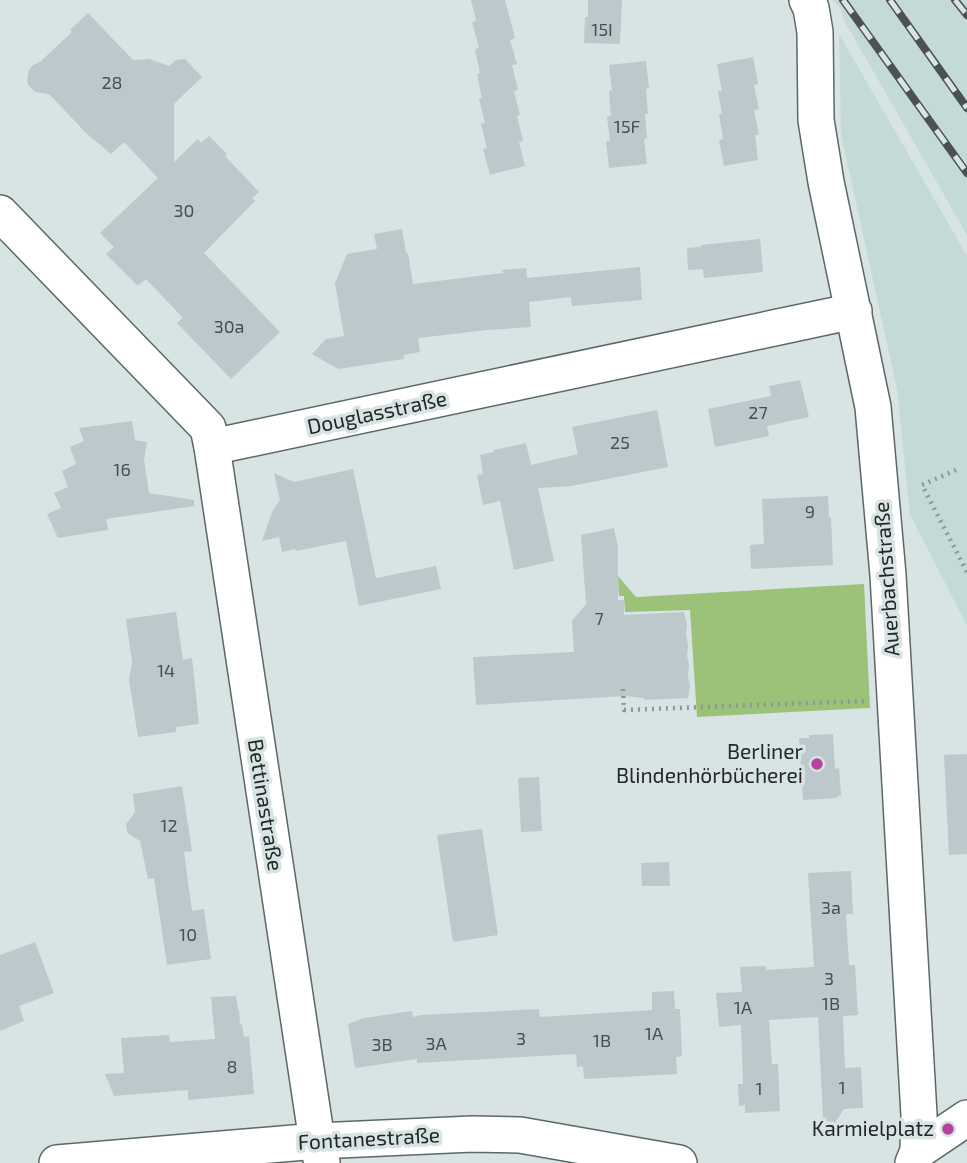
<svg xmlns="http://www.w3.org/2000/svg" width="967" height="1163" viewBox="0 0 967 1163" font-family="'Exo 2',sans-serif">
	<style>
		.built { fill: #c4dad7 }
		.green { fill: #9cc179 }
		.building { fill: #bcc8cb }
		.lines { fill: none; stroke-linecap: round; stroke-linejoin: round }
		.minor-casing { stroke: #5c6866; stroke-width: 38 }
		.path { stroke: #8d9796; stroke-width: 4.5; stroke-dasharray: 2 5; stroke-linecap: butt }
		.minor { stroke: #fff; stroke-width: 35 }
		.rail-casing { stroke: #4c5252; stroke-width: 8 }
		.rail { stroke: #d7e4e3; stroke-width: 5; stroke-dasharray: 16; stroke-linecap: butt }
		.poi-dot { fill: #b544a0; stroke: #d7e4e3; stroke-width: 2.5 }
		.labels { text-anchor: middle; stroke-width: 7; stroke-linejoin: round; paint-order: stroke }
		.number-label { font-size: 18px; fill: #484f50 }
		.street-label { font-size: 21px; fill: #222727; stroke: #d7e4e3 }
		.poi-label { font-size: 21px; fill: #222727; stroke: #d7e4e3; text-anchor: end }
	</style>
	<rect width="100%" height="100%" fill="#d7e4e3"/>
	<g class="built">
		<path d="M833 0H967V235L845 22 840 8Z"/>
		<path d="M839 34 967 256V626L910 514 897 389 841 134Z"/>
	</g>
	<path class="green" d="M618 576 636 597 864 584 870 708 697 717 690 610 625 612 624 596H619Z"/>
	<g class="building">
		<path d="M471 0H505L515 38 510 40 517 64 512 65 518 90 514 91 520 115 517 116 523 141 519 142 525 166 490 175 483 149 487 148 481 124 485 123 479 99 482 98 477 74 480 73 475 49 479 48 472 22 476 21Z"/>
		<path d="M588 0H622L620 44 584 43 585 17H588Z"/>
		<path d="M88 13 133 60 149 59 169 66 176 60 185 59 202 77 174 104V162L198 139 201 143 209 136 227 154 225 156 259 192 252 198 255 201 204 253 280 332 231 379 177 323 183 318 146 279 138 286 106 254 114 247 100 233 158 178 124 142 111 154 86 133 49 94 35 92 28 85 27 79 29 70 33 65 40 62 72 32 70 30Z"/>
		<path d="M753 57 758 84 754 85 759 109 754 110 759 135H755L758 160 724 166 719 140 723 139 719 114H722L718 91H722L717 64Z"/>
		<path d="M646 61 649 88 646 89 648 114H645L647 138 644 139 647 164 609 168 606 141H610L607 116H611L609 91 612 90 609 65Z"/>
		<path d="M402 229 406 253H408L413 284 503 273 502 270 526 268 527 278 640 267 642 300 572 306 571 297 529 302 531 327 487 330 418 338 420 352 404 355V359L338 369 312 354 326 339 344 336 335 283 347 254 377 249 374 234Z"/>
		<path d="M760 239 763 272 704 278 703 269 688 270 687 248 701 247V245Z"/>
		<path d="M800 380 809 417 767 426 769 436 715 447 708 409 771 396 769 386Z"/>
		<path d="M657 410 668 467 572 486 538 488 554 561 514 570 500 501 483 505 477 475 483 474 480 455 494 452V450L526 443 531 465 578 454 572 427Z"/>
		<path d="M132 421 135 440 147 442 144 460 149 493 194 500V506L106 519 108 530 58 538 47 514 61 508 54 493 68 487 62 471 76 464 70 447 84 441 79 428Z"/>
		<path d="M353 469 376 578 436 566 441 589 359 606 346 541 296 551 295 549 282 552 279 537 262 541 272 512 280 500 274 473 294 482Z"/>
		<path d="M828 496 829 518H831L833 565 751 569 750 545 764 544 762 499Z"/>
		<path d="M614 528 618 546V600H624V615L684 612 687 624 686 635 688 645 687 655 689 665 688 676 690 686 688 698 644 700V698L625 696 476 705 473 657 574 652 572 621 586 604 581 535Z"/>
		<path d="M176 612 183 660 192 658 199 724 176 727V732L138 737 129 680 132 662 126 619Z"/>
		<path d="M833 734 835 769 839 768 841 796H837V798L803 800 799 738H809V735Z"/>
		<path d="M967 754V854L949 855 944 755Z"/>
		<path d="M539 777 542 831 521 832 518 778Z"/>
		<path d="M182 786 192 851 184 852 192 911 204 909 211 959 167 965 154 878 148 879 140 841 129 834 127 831 126 824 135 812 133 794Z"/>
		<path d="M482 829 498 935 453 942 437 835Z"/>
		<path d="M669 862 670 886H642L641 863Z"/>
		<path d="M851 871 853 914H846L849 965H855L858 1015 843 1016 845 1068 861 1067 863 1108 844 1109 824 1139 818 1017 769 1020 772 1064H778L780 1111 745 1113V1105L739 1106 738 1084H743L741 1025 719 1027 716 993 742 992 740 967 766 966V970L814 967 808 873Z"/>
		<path d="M35 942 54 993 19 1006 24 1021 0 1031V955Z"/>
		<path d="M674 991 675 1009H680L682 1056 676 1057 677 1074 584 1079 583 1066 577 1067 576 1054 417 1063V1059L355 1068 348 1024 364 1018 412 1011 413 1017 421 1015 539 1009 540 1017 652 1010V992Z"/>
		<path d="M236 996 238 1010H239L240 1024H242L244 1037 249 1036 254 1094 188 1100V1090L114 1096 105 1074 124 1073 121 1038 169 1035 170 1042 215 1039 211 997Z"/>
	</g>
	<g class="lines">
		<defs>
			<g id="minor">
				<path d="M807 0 811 8 815 32 816 120 826 182 873 407 888 575 919 1115 918 1151 913 1163"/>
				<path d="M0 213 208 428 212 447 854 311"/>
				<path d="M212 447 317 1141 322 1163"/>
				<path d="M918 1151 967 1118"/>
				<path d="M57 1163 317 1141 472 1134 520 1135 679 1163"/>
			</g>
		</defs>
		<use href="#minor" class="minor-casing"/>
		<g class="path">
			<path d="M956 470 922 485 967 572"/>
			<path d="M623 689 624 710 865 701"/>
		</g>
		<use href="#minor" class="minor"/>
		<defs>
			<g id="rail">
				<path d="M843 0 967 173"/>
				<path d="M890 0 967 108"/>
				<path d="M955 0 967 15"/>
			</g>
		</defs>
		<use href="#rail" class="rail-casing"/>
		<use href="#rail" class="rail"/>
	</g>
	<g class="poi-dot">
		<circle cx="817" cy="764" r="7"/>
		<circle cx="948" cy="1129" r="7"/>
	</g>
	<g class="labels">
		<g class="number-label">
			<text x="602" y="36">15I</text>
			<text x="112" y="89">28</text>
			<text x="627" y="133">15F</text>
			<text x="184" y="217">30</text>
			<text x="229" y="333">30a</text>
			<text x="758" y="419">27</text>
			<text x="620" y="449">25</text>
			<text x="122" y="476">16</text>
			<text x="810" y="518">9</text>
			<text x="599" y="625">7</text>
			<text x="166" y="677">14</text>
			<text x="169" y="832">12</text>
			<text x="831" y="914">3a</text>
			<text x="188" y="941">10</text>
			<text x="829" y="985">3</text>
			<text x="831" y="1010">1B</text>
			<text x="743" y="1014">1A</text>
			<text x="654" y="1040">1A</text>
			<text x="521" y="1045">3</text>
			<text x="602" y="1047">1B</text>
			<text x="436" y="1050">3A</text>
			<text x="382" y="1051">3B</text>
			<text x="232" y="1073">8</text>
			<text x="842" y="1094">1</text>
			<text x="759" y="1095">1</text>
		</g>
		<g class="street-label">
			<text transform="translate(377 413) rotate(-12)" y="7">Douglasstraße</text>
			<text transform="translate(887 579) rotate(-94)" y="7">Auerbachstraße</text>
			<text transform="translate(265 805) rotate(81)" y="7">Bettinastraße</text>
			<text transform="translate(369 1139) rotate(-3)" y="7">Fontanestraße</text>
		</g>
		<g class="poi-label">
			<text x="803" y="759">Berliner<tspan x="803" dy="24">Blindenhörbücherei</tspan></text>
			<text x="934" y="1136">Karmielplatz</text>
		</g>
	</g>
</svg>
